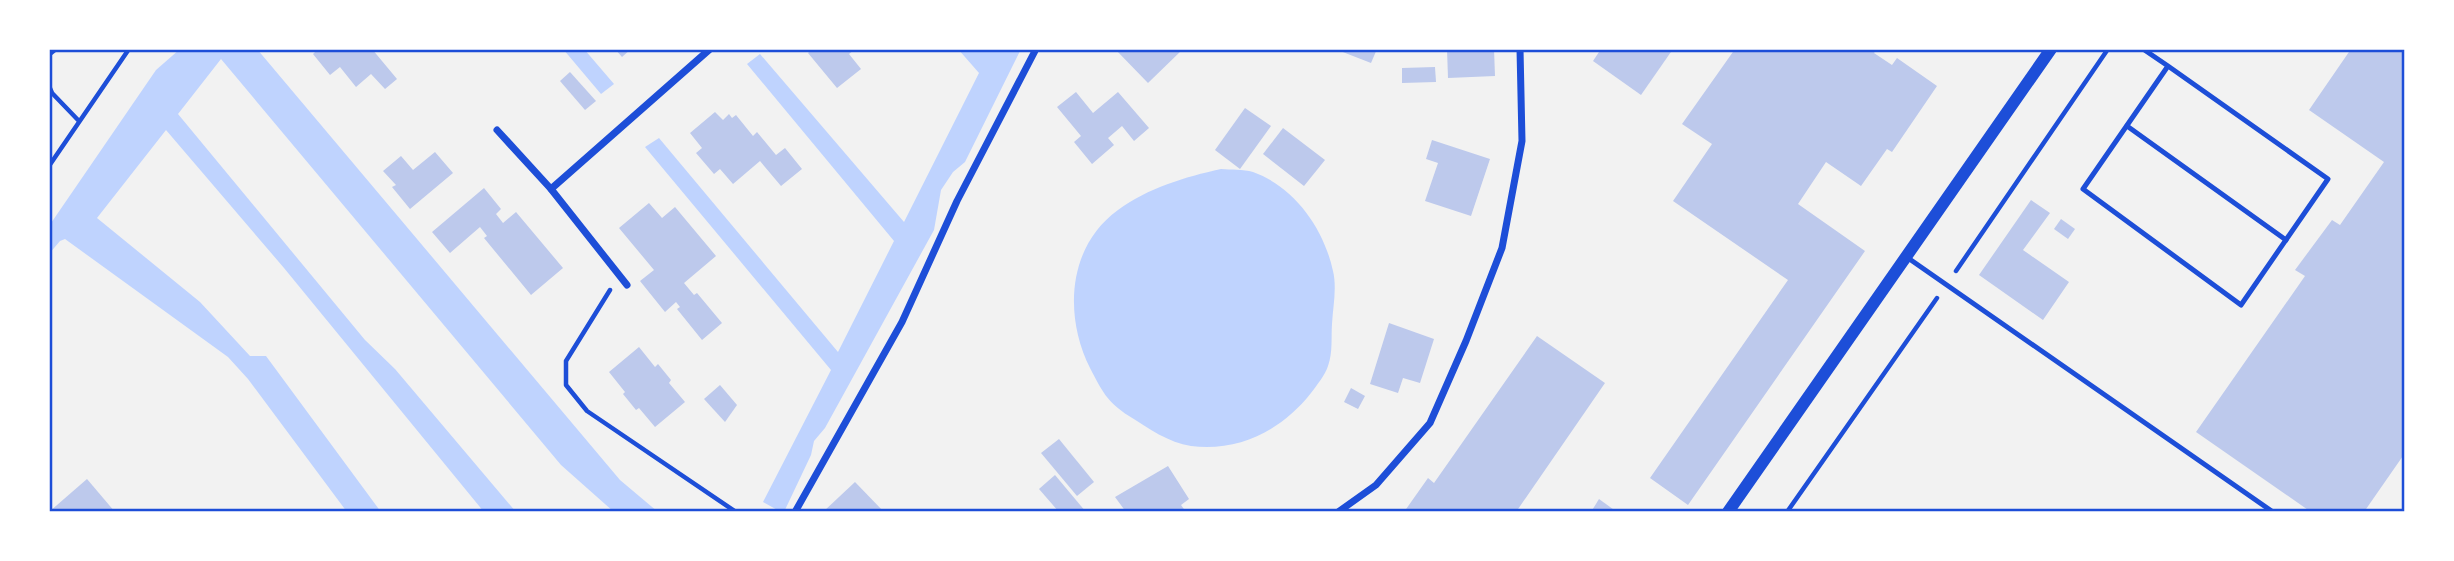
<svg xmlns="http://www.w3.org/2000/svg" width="2454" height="561" viewBox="0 0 2454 561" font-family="'Asap Condensed',sans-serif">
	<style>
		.water { fill: #bfd3fe }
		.building { fill: #bdc9ec }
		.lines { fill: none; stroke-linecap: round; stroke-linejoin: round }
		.path { stroke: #1d4ed8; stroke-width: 4.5 }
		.service { stroke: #1d4ed8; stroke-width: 5 }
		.minor { stroke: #1d4ed8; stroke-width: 7 }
		.tertiary { stroke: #1d4ed8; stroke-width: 12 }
		.neatline { fill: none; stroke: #1d4ed8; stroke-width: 2.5 }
	</style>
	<rect width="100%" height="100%" fill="#f2f2f2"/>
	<g class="water">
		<path d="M180 49H257L620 480 658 512H614L561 465 221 59 178 114 365 340 395 369 516 512H484L284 268 166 130 97 218 200 302 250 356H266L381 512H347L248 379 228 357 65 239 60 241 49 254V226L156 70Z"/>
		<path d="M563 49H584L614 84 601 94Z"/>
		<path d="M958 49H1021L965 162 953 172 941 190 934 230 825 428 814 441 811 455 784 512H781L763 502 831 370 645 147 659 138 838 352 894 241 747 64 760 54 904 222 979 73Z"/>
		<path d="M1221 169C1231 170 1243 169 1253 172 1295 187 1324 229 1333 271 1337 288 1333 307 1332 324 1331 338 1333 352 1328 366 1325 375 1317 385 1311 393 1282 430 1239 452 1191 446 1169 443 1148 428 1129 416 1107 402 1102 391 1090 368 1064 316 1067 247 1118 210 1148 188 1185 177 1221 169Z"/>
	</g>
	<g class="building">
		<path d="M318 49H372L397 79 385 89 371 74 356 87 340 67 330 75 313 54Z"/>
		<path d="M615 49H631L622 57Z"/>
		<path d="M812 49H855L849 54 861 69 837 88 808 53Z"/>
		<path d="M1115 49H1183L1148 83Z"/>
		<path d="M1335 49H1377L1371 63Z"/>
		<path d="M1447 49H1494L1495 76 1448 78Z"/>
		<path d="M1601 49H1673L1641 95 1593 61Z"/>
		<path d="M1735 49H1877L1874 53 1892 65 1897 58 1937 86 1892 152 1887 149 1861 186 1826 162 1798 204 1865 251 1688 505 1650 478 1788 280 1673 201 1712 144 1682 124Z"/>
		<path d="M2351 49H2405V453L2364 512H2311L2196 432 2305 276 2295 270 2332 220 2340 225 2384 162 2309 110Z"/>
		<path d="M1435 67 1436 82 1402 83V68Z"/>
		<path d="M570 72 596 101 585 110 560 81Z"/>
		<path d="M1076 92 1093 113 1118 92 1149 128 1134 141 1122 126 1108 138 1114 145 1092 164 1074 142 1081 136 1057 107Z"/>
		<path d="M1245 108 1271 126 1240 169 1215 150Z"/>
		<path d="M715 112 723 120 729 114 732 118 736 115 753 136 757 132 776 155 785 148 802 169 781 186 760 161 733 184 720 169 714 174 696 153 702 148 690 133Z"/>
		<path d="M1283 128 1325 160 1304 186 1263 154Z"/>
		<path d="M1432 140 1490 159 1471 216 1425 201 1438 163 1426 159Z"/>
		<path d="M435 152 453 173 410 209 392 187 396 185 383 171 401 156 413 170Z"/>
		<path d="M484 188 501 209 496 214 503 223 516 212 563 268 531 295 484 238 487 236 480 227 450 253 432 232Z"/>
		<path d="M2031 200 2050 213 2023 250 2069 282 2043 320 1979 275Z"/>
		<path d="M649 203 662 218 675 207 716 256 684 283 694 295 697 293 722 323 702 340 677 309 680 307 676 302 665 312 640 281 654 270 619 228Z"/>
		<path d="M2061 219 2075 229 2068 239 2054 229Z"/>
		<path d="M1389 323 1434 339 1420 383 1403 378 1398 393 1370 384Z"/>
		<path d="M1537 336 1605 383 1516 512H1404L1428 478 1434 483Z"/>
		<path d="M639 347 655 367 658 364 671 380 669 383 685 402 655 427 639 408 636 410 623 394 625 392 609 372Z"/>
		<path d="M720 385 737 405 725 422 704 399Z"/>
		<path d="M1351 388 1365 396 1358 409 1344 402Z"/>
		<path d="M1059 439 1094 482 1077 496 1041 453Z"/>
		<path d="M1168 466 1189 499 1181 505 1186 512H1126L1115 497Z"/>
		<path d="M1055 475 1086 512H1059L1039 489Z"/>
		<path d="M87 479 115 512H49Z"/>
		<path d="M855 482 884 512H823Z"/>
		<path d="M1599 499 1617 512H1591Z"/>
	</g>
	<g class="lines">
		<g class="path">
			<path d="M49 86 52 93 78 120"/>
			<path d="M49 166 129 49"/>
			<path d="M1956 271 2108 49"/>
			<path d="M610 290 566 361V385L587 411 736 512"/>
			<path d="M1787 512 1937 298"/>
		</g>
		<g class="service">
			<path d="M2143 49 2168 66 2328 179 2241 305 2083 189 2168 66"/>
			<path d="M2127 126 2286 240"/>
			<path d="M1908 258 2273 512"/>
		</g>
		<g class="minor">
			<path d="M49 53 54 49"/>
			<path d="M497 130 551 189 627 285"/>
			<path d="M551 189 710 49"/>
			<path d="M795 512 902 322 957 201 1036 49"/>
			<path d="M1338 512 1376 485 1430 423 1466 341 1502 248 1522 141 1520 49"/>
		</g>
		<path class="tertiary" d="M1728 512 2051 49"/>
	</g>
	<rect width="2454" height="561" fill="none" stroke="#ffffff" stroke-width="102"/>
	<rect x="51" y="51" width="2352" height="459" class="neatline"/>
</svg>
